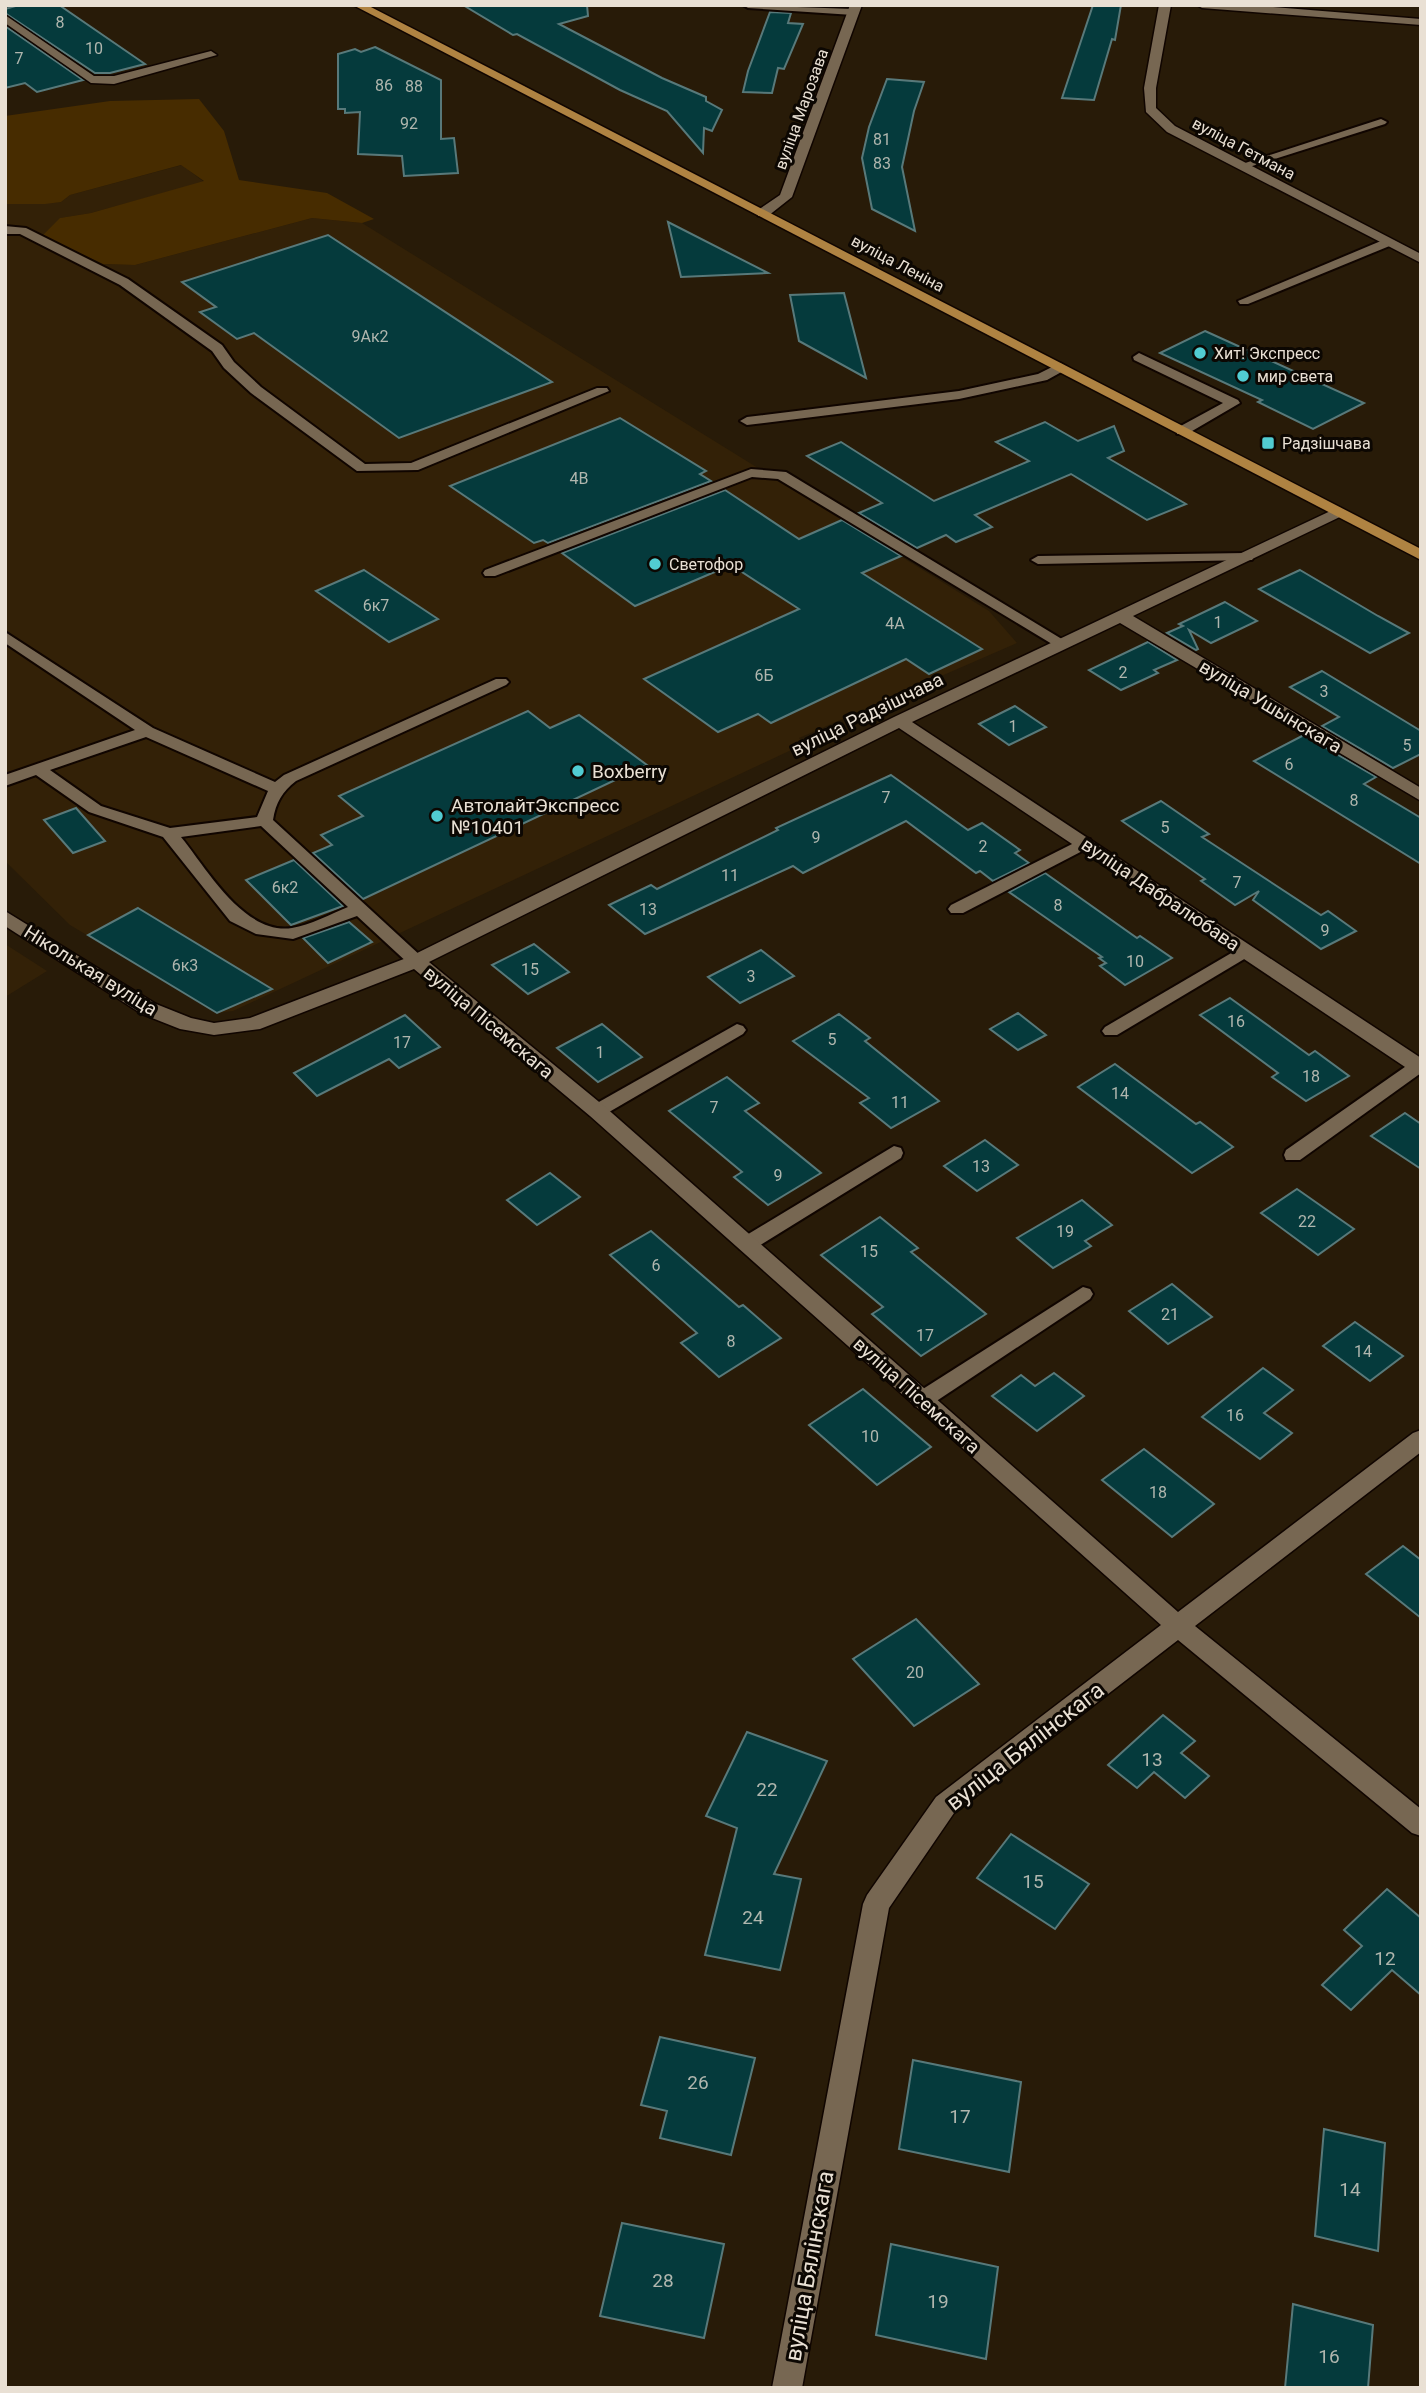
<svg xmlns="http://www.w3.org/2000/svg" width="1426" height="2393" viewBox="0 0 1426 2393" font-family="Roboto,sans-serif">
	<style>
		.built { fill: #332107 }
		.green { fill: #472c00 }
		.building { fill: #053a3c; stroke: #58797a; stroke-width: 2 }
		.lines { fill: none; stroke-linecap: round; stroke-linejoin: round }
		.lane-casing { stroke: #100500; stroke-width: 4 }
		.street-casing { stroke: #100500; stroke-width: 3 }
		.primary-casing { stroke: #100500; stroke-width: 3 }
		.lane { fill: #776752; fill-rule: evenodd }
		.street { fill: #776752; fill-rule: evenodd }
		.primary { fill: #af8342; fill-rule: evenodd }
		.poi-dot { fill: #51ccd2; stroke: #0c0702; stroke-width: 2.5 }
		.labels { text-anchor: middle; stroke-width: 6; stroke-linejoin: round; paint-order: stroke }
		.number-label { font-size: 16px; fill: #b0b6ae }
		.far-street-label { font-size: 16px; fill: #e9e0d4; stroke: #0c0702 }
		.far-poi-label { font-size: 16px; fill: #e9e0d4; stroke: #0c0702; text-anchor: start }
		.street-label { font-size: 19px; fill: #e9e0d4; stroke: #0c0702 }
		.poi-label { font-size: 19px; fill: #e9e0d4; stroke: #0c0702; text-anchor: start }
		.near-number-label { font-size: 19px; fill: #b0b6ae }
		.near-street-label { font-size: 23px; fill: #e9e0d4; stroke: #0c0702 }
	</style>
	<rect width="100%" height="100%" fill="#281b08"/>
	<g class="built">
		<path d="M182 165 204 182 91 213 61 218 42 236 103 264 135 265 312 218 362 223 989 611 1017 643 799 738 804 744 233 1011 217 1013 70 925 5 861V204L61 202 70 195Z"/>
		<path d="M5 944 47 971 5 997Z"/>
	</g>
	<path class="green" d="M199 99 224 131 239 180 327 193 374 219 362 223 312 218 135 265 103 264 42 236 60 218 91 213 204 181 181 165 70 195 61 202 45 204H5V116L110 101Z"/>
	<g class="building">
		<path d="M19 5H59L145 64 110 73H95L5 13V9Z"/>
		<path d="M463 5H587L588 16 559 24 662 78 706 97V101L722 110 712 131 704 128 703 153 667 111 620 90 517 34 513 35Z"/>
		<path d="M1093 5H1121L1115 40 1112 39 1094 100 1062 98Z"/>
		<path d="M770 12 791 13 788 23 803 24 784 69 778 68 772 93 743 92 748 71Z"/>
		<path d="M5 26 83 80 37 92 25 83 5 88Z"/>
		<path d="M375 47 441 80V139L454 138 458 173 404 176 402 156 358 154 360 112 345 113V109H338V54L355 49 361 52Z"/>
		<path d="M887 79 924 82 914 111 902 167 915 231 872 209 862 158 869 127Z"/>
		<path d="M668 222 768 273 681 277Z"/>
		<path d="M328 235 552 382 399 438 254 333 237 339 200 312 216 307 182 282Z"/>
		<path d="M844 293 866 378 799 341 790 295Z"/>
		<path d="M1205 331 1364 403 1313 429 1258 402 1262 400 1160 353Z"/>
		<path d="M620 418 706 471 700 474 711 481 548 543 543 540 534 543 450 486Z"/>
		<path d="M1045 422 1078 441 1114 426 1124 451 1108 458 1186 504 1147 520 1071 474 975 515 992 527 956 542 946 535 917 548 859 513 882 503 807 456 841 442 934 501 1029 461 996 442Z"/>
		<path d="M725 490 799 539 842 520 901 556 862 573 982 649 929 674 906 659 771 723 758 714 718 732 644 679 799 609 731 565 635 606 562 553Z"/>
		<path d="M364 570 438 619 389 642 316 591Z"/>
		<path d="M1300 570 1378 616 1409 633 1370 653 1259 589Z"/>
		<path d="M1225 602 1257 621 1211 643 1189 630 1198 649 1196 650 1167 633 1183 626 1179 624Z"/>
		<path d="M1148 642 1177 660 1154 670 1158 673 1121 690 1089 670Z"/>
		<path d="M1322 671 1421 731V754L1393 768 1322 726 1339 717 1290 687Z"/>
		<path d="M1015 706 1046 727 1009 745 979 724Z"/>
		<path d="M528 711 550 728 579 715 647 765 363 899 313 853 332 845 321 835 363 816 339 796Z"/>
		<path d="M1304 735 1376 777 1364 784 1421 818V864L1254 761Z"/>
		<path d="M891 775 968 830 982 823 1020 850 1015 853 1029 863 993 881 980 871 976 873 906 821 803 873 793 866 645 934 609 905 651 885 657 889 778 830 776 828Z"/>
		<path d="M1161 801 1209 834 1202 837 1321 915 1328 911 1356 931 1321 949 1253 900 1259 891 1235 905 1201 881 1205 879 1122 821Z"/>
		<path d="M76 808 105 841 73 853 44 820Z"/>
		<path d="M294 860 343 906 291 925 246 880Z"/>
		<path d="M1045 873 1137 938 1140 936 1172 958 1125 985 1100 966 1106 963 1099 958 1102 957 1009 892Z"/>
		<path d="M138 908 272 989 217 1013 88 935Z"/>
		<path d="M349 922 372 942 328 963 303 938Z"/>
		<path d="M534 944 569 972 528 994 492 965Z"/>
		<path d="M761 950 794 976 740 1003 708 977Z"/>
		<path d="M1230 998 1309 1055 1315 1051 1349 1076 1306 1101 1272 1077 1278 1073 1200 1015Z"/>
		<path d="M1018 1013 1046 1035 1018 1050 990 1029Z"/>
		<path d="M839 1014 870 1038 865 1041 939 1101 891 1128 860 1103 869 1098 793 1041Z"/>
		<path d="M405 1015 440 1047 399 1068 389 1059 317 1096 294 1073Z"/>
		<path d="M602 1024 642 1057 598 1082 557 1048Z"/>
		<path d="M1115 1064 1196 1124 1200 1122 1233 1147 1192 1173 1078 1087Z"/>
		<path d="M727 1077 759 1103 745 1111 821 1173 768 1205 734 1177 742 1172 669 1111Z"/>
		<path d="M1405 1113 1421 1124V1169L1371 1136Z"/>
		<path d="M985 1140 1018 1165 977 1191 944 1166Z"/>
		<path d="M550 1173 580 1197 537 1225 507 1200Z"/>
		<path d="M1297 1189 1354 1229 1318 1255 1261 1213Z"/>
		<path d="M1082 1200 1112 1225 1085 1241 1091 1246 1053 1268 1017 1238Z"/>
		<path d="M880 1217 918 1248 911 1252 986 1314 921 1356 872 1314 883 1307 821 1255Z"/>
		<path d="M651 1231 739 1307 743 1305 781 1338 719 1377 681 1343 697 1333 610 1255Z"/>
		<path d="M1172 1284 1212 1317 1168 1344 1129 1311Z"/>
		<path d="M1355 1322 1403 1356 1370 1381 1323 1346Z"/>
		<path d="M1263 1368 1293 1390 1264 1413 1292 1433 1260 1459 1202 1417Z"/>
		<path d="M1054 1373 1084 1396 1037 1431 992 1396 1021 1375 1035 1386Z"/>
		<path d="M863 1389 931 1447 877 1485 809 1425Z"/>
		<path d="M1144 1449 1214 1504 1172 1537 1102 1480Z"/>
		<path d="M1403 1546 1421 1560V1618L1366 1574Z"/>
		<path d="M916 1619 979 1684 914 1726 853 1659Z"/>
		<path d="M1163 1715 1195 1741 1181 1753 1209 1776 1185 1798 1154 1772 1137 1788 1108 1765Z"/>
		<path d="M747 1732 827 1761 774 1874 801 1879 780 1970 705 1955 737 1828 706 1816Z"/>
		<path d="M1011 1834 1089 1884 1055 1929 977 1878Z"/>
		<path d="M1387 1889 1421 1918V1995L1392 1970 1351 2010 1322 1985 1362 1946 1344 1930Z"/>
		<path d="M660 2037 755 2058 731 2155 660 2138 667 2111 641 2105Z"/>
		<path d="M913 2060 1021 2082 1009 2172 899 2149Z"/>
		<path d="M1324 2129 1385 2143 1378 2251 1315 2236Z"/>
		<path d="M622 2223 724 2244 704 2338 600 2316Z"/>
		<path d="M891 2244 998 2267 986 2359 876 2335Z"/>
		<path d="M1293 2304 1373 2325 1368 2388H1285Z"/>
	</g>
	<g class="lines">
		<defs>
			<g id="lane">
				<path d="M743 5 853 9 858 12 853 15 748 8Z"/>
				<path d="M1381 119 1387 122 1385 124 1246 168 1236 166Z"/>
				<path d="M5 226 26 228 128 279 222 345 234 362 261 387 365 464 411 463 597 388H607L609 391 418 470 357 471 251 393 224 368 212 351 120 285 20 234H5Z"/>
				<path d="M1388 238 1394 242 1392 245 1248 304H1240L1238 301Z"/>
				<path d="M1139 353 1238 400 1240 403 1187 434H1177V428L1223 403 1134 360 1133 357Z"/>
				<path d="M1060 363 1067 367 1065 370 1047 380 959 399 747 425 740 421 747 417 959 391 1038 374Z"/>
				<path d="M751 469 786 472 1070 644 1067 647H1057L778 479 752 477 495 576H485L483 573 485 570Z"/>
				<path d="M1247 553 1254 557 1252 560 1038 564 1031 560 1038 556Z"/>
				<path d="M5 632 153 728 275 782 284 775 496 679H506L509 682 506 685 296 781C282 792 276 802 273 820L422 957 425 961 422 965H410L357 916 293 939 256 934 230 921 163 837 89 812 36 775 5 786V775L135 730 5 643ZM146 737 268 791 257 817 170 828 101 806 50 770ZM261 826 348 907C331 914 310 925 292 928 244 935 207 869 181 837Z"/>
				<path d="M1084 838 1090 839 1092 843 1090 847 963 913H951L948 909 951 905Z"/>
				<path d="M1245 945 1254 951 1251 955 1117 1035H1105L1102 1031 1105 1027Z"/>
				<path d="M737 1024 743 1026 746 1030 743 1034 604 1115H590L588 1111 590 1107Z"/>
				<path d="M1418 1060 1421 1061V1073L1300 1160H1286L1284 1155 1286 1150 1412 1062Z"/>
				<path d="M894 1146 901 1148 903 1153 901 1158 754 1249H740L737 1244 740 1239Z"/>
				<path d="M1083 1287 1090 1289 1093 1294 1090 1299 929 1406 922 1408 915 1406 912 1400 915 1394Z"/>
			</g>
			<g id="street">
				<path d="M850 5H862L792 197 768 216H758V210L780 195Z"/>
				<path d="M1159 5H1171L1156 88V108L1175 126 1421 254V263L1167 132 1146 112 1144 88Z"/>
				<path d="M1197 5H1249L1421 19V25L1202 8Z"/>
				<path d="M5 15 94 76H114L211 51 217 55 114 84 91 83 5 23Z"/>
				<path d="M1339 507 1347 512 1344 515 1133 616 1421 788V801L1120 623 912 722 1421 1058V1075L1414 1073 899 728 429 962 604 1106 1178 1612 1413 1433 1421 1430V1452L1195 1626 1421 1809V1836L1412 1833 1178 1640 954 1813 889 1908 802 2388H772L863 1904 867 1895 936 1797 1161 1625 590 1116 414 969 260 1029 214 1035 180 1029 142 1014 5 926V911L156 1004 191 1018 214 1023 250 1018 409 957 894 717Z"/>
			</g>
			<path id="primary" d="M353 5H367L1421 549V560Z"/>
		</defs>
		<use href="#lane" class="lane-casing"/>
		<use href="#street" class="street-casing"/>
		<use href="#primary" class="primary-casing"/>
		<use href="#lane" class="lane"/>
		<use href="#street" class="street"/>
		<use href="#primary" class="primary"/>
	</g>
	<g class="poi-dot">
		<circle cx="1200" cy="353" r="7"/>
		<circle cx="1243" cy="376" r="7"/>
		<rect x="1261" y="436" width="14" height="14" rx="3.5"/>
		<circle cx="655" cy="564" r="7"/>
		<circle cx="578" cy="771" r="7"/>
		<circle cx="437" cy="816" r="7"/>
	</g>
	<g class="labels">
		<g class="number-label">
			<text x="60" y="28">8</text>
			<text x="94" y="54">10</text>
			<text x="19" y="64">7</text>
			<text x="384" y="91">86</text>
			<text x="414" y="92">88</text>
			<text x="409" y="129">92</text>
			<text x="882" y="145">81</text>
			<text x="882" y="169">83</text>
			<text x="370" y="342">9Ак2</text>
			<text x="579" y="484">4В</text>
			<text x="376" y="611">6к7</text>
			<text x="1218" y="628">1</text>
			<text x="895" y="629">4А</text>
			<text x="1123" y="678">2</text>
			<text x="764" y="681">6Б</text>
			<text x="1324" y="697">3</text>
			<text x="1013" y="732">1</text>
			<text x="1407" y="751">5</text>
			<text x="1289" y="770">6</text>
			<text x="886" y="803">7</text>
			<text x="1354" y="806">8</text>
			<text x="1165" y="833">5</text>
			<text x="816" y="843">9</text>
			<text x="983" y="852">2</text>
			<text x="730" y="881">11</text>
			<text x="1237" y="888">7</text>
			<text x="285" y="893">6к2</text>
			<text x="1058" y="911">8</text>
			<text x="648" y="915">13</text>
			<text x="1325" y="936">9</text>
			<text x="1135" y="967">10</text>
			<text x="185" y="971">6к3</text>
			<text x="530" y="975">15</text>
			<text x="751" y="982">3</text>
			<text x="1236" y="1027">16</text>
			<text x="832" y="1045">5</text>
			<text x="402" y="1048">17</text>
			<text x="600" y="1058">1</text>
			<text x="1311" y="1082">18</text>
			<text x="1120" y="1099">14</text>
			<text x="900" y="1108">11</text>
			<text x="714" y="1113">7</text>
			<text x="981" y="1172">13</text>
			<text x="778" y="1181">9</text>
			<text x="1307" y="1227">22</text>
			<text x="1065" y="1237">19</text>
			<text x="869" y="1257">15</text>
			<text x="656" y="1271">6</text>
			<text x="1170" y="1320">21</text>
			<text x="925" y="1341">17</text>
			<text x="731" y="1347">8</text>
			<text x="1363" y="1357">14</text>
			<text x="1235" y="1421">16</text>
			<text x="870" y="1442">10</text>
			<text x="1158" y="1498">18</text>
			<text x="915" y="1678">20</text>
		</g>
		<g class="far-street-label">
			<text transform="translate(801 109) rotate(-70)" y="6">вуліца Марозава</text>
			<text transform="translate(1244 148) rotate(28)" y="6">вуліца Гетмана</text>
			<text transform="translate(898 263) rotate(28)" y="6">вуліца Леніна</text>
		</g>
		<g class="far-poi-label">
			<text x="1214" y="359">Хит! Экспресс</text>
			<text x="1257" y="382">мир света</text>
			<text x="1282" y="449">Радзішчава</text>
			<text x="669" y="570">Светофор</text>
		</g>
		<g class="street-label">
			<text transform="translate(1271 706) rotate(31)" y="7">вуліца Ушынскага</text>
			<text transform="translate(867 714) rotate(-26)" y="7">вуліца Радзішчава</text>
			<text transform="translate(1161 894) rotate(34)" y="7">вуліца Дабралюбава</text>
			<text transform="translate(91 970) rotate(32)" y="7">Ніколькая вуліца</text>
			<text transform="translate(489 1022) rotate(40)" y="7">вуліца Пісемскага</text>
			<text transform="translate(917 1395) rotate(42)" y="7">вуліца Пісемскага</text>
		</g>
		<g class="poi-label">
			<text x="592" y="778">Boxberry</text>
			<text x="451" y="812">АвтолайтЭкспресс<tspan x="451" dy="22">№10401</tspan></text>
		</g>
		<g class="near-number-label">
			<text x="1152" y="1766">13</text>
			<text x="767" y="1796">22</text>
			<text x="1033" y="1888">15</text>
			<text x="753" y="1924">24</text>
			<text x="1385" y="1965">12</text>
			<text x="698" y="2089">26</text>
			<text x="960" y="2123">17</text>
			<text x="1350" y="2196">14</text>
			<text x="663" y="2287">28</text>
			<text x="938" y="2308">19</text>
			<text x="1329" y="2363">16</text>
		</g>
		<g class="near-street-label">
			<text transform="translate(1025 1746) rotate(-38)" y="8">вуліца Бялінскага</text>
			<text transform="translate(809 2266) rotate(-80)" y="8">вуліца Бялінскага</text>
		</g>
	</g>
	<rect width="1426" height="2393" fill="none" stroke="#e9e0d4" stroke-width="14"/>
</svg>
